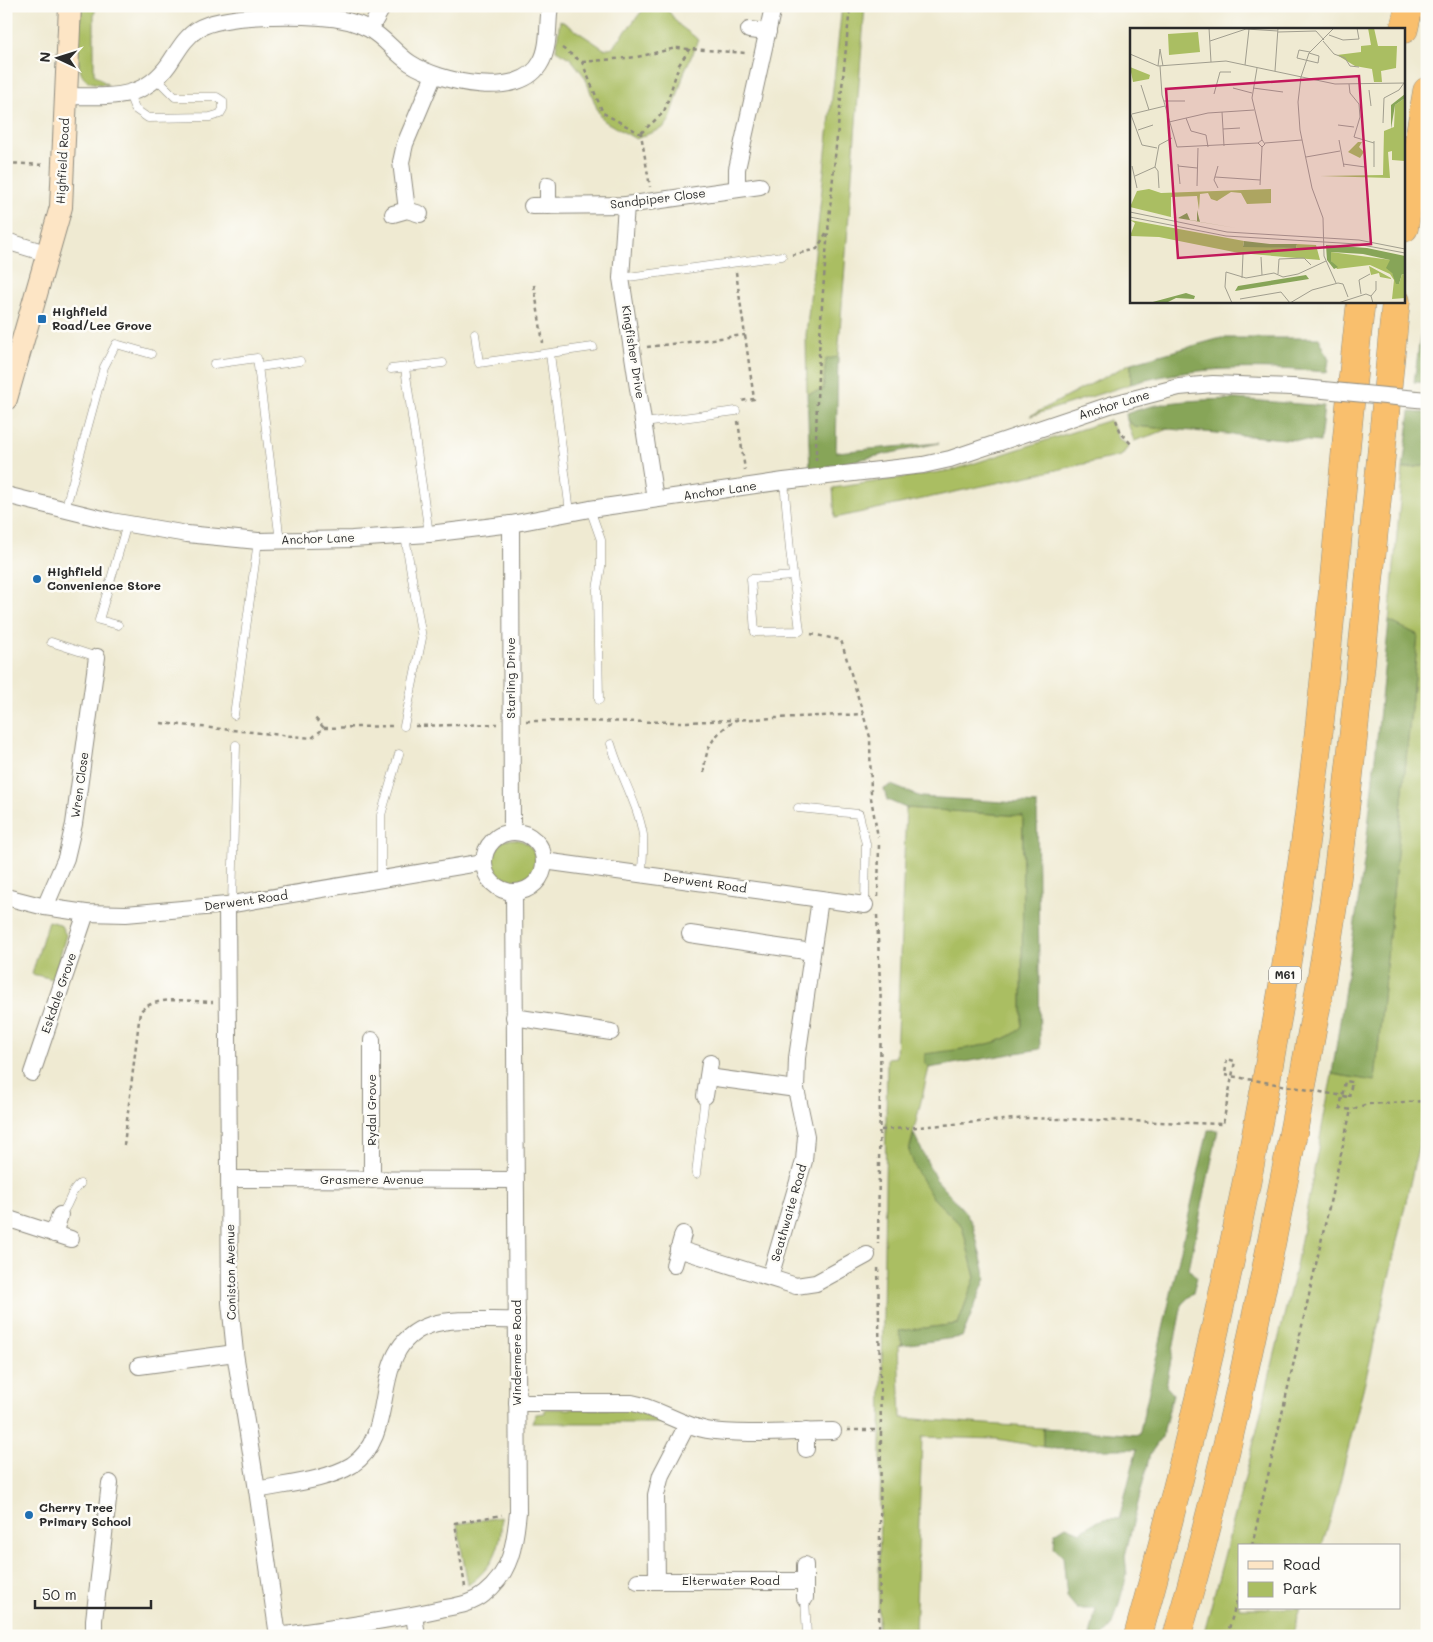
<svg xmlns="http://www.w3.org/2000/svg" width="1433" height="1642" viewBox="0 0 1433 1642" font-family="Mali,sans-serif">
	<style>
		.green { fill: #aabe62; stroke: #6a7446 }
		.forest { fill: #87a558; stroke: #596842 }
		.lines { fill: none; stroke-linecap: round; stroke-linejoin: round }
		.lane-casing { stroke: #8d8a7e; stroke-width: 9 }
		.street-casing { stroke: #8d8a7e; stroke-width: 18 }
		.secondary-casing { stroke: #8d8a7e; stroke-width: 24 }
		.highway-casing { stroke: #8d8a7e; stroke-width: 29 }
		.path { stroke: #8d8a7e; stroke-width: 2.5; stroke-dasharray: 4 4; stroke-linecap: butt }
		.lane { stroke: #fff; stroke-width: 8 }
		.street { stroke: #fff; stroke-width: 16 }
		.secondary { stroke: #fde5c5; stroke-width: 22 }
		.highway { stroke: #f9bf6d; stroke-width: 28 }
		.street-bridge-casing { stroke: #8d8a7e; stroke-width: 18; stroke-linecap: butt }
		.path-bridge { stroke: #8d8a7e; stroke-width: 2.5; stroke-dasharray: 4 4; stroke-linecap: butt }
		.street-bridge { stroke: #fff; stroke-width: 16 }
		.poi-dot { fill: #1f6fb2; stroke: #fdfcf7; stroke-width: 2 }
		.labels { text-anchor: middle; stroke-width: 5; stroke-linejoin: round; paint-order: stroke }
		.shield { fill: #fdfcf7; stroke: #6a6a68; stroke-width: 1 }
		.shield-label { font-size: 11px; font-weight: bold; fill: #2b2b2b }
		.street-label { font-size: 12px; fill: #2b2b2b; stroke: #fdfcf7 }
		.poi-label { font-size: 12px; font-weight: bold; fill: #2b2b2b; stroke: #fdfcf7; text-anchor: start }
		.inset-road { fill: none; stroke: #a19e8f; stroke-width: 1 }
		.view { fill: #c2185b; fill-opacity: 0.15; stroke: #c2185b; stroke-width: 2.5 }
		.inset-edge { fill: none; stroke: #2b2b2b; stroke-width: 2.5 }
	</style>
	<rect width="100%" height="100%" fill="#fdfcf7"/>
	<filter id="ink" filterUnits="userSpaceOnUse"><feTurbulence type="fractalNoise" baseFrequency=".02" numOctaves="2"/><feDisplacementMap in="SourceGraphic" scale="10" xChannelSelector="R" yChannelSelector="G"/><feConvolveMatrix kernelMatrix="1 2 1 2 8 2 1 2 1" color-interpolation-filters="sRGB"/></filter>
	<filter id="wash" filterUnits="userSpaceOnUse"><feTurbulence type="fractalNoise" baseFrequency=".0096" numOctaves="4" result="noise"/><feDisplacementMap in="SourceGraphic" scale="20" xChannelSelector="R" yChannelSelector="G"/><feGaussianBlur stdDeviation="1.12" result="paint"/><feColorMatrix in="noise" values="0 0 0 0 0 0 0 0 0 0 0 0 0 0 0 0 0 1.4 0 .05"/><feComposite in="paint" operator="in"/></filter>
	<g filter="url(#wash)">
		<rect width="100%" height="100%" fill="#efead2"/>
		<g class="green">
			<path d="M81 6H96L94 16V74L108 85C100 84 91 84 85 79 73 69 80 22 81 6Z"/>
			<path d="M646 6 667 9 679 25 699 40 685 70 670 120 663 128 636 139 604 121 599 114 585 77 571 59 556 50 560 20 604 49 613 47Z"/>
			<path d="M842 6H865L838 357 826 360 823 391 807 394 806 335Z"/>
			<path d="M1131 363V384L1030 416Z"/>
			<path d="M1110 420 1119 439 1129 446 1121 456 835 518 833 488 953 470Z"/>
			<path d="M1127 420 1134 426 1169 429 1134 441Z"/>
			<path d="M1427 465V1104L1425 1117 1372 1353 1332 1514 1322 1546H1239V1608H1301L1292 1636H1203L1250 1458 1296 1266 1332 1074 1375 1081 1418 635 1389 621 1403 469Z"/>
			<path d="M906 808 1023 816 1022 1026C1008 1047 950 1050 925 1055V1064L929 1068 909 1151 932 1197 962 1226 975 1278 958 1324 900 1331 902 1345 898 1346 901 1418 1043 1428V1447L997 1439 922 1437 915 1636H878L887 1058 896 1057Z"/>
			<circle cx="513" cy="862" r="23"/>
			<path d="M48 921 60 924 66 935 53 979 32 974Z"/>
			<path d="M545 1409H632L665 1423H532L536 1414 545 1413Z"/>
			<path d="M501 1517C503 1547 492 1568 468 1585L457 1524Z"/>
		</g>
		<g class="forest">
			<path d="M1427 287V383L1414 382Z"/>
			<path d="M1221 338H1319L1329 359 1327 372C1260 367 1196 365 1131 384V363Z"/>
			<path d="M838 357 836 452 939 443 810 470 807 394 823 390 826 359Z"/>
			<path d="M1236 399 1324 406 1320 442 1134 426 1127 420 1126 414C1161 400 1199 400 1236 399Z"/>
			<path d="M1410 412 1427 413V465L1403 469Z"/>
			<path d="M1389 621 1418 635 1375 1081 1332 1074 1365 856Z"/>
			<path d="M891 785 921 797 1037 804 1040 1049 929 1068 925 1064V1054C950 1050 1008 1047 1022 1026L1023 816 906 808 887 800 884 789Z"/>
			<path d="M1208 1130H1218L1189 1268 1197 1277 1193 1293 1182 1304 1166 1386 1173 1394 1162 1437 1150 1454 1125 1556 1127 1575 1113 1625 1103 1636H1090L1096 1609H1077L1067 1597 1063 1556 1054 1548 1055 1533 1066 1526 1081 1532C1094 1521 1102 1517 1119 1519L1137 1449H1056L1043 1447V1428L1139 1435Z"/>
			<path d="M914 1134 935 1178 966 1213 973 1225 986 1278 962 1337 902 1345 899 1331 958 1324 975 1277 962 1226 932 1197 916 1170 909 1151Z"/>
		</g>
	</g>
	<g filter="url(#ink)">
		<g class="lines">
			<defs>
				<g id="lane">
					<path d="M129 94 135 109 148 118 210 117 220 114 223 109V101L217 97H175L156 78"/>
					<path d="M621 278 782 256"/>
					<path d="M475 334 479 363 593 347"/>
					<path d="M550 354 570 512"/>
					<path d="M214 364 257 358 280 541"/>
					<path d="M259 367 300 361"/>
					<path d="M405 368 429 534"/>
					<path d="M391 369 443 363"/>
					<path d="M644 423 736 411"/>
					<path d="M784 481 790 550 800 631 755 632 751 579 793 576"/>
					<path d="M590 509 601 540V567L597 589 599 700"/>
					<path d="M65 510 104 367 116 344 151 354"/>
					<path d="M118 625 99 620 127 524"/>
					<path d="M51 642 97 657"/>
					<path d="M234 715 258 541"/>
					<path d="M404 726 422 638 405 536"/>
					<path d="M611 744C620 775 638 804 643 835 644 848 642 862 642 874"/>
					<path d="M798 808 859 814 866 844 865 905"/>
					<path d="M381 880V815L399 754"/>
					<path d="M232 904 236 745"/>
					<path d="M696 1174 705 1096"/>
					<path d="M60 1215C70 1206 69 1192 80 1184"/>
					<path d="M805 1598 807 1636"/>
				</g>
				<g id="street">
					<path d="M370 29 383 6"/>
					<path d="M749 30 768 32"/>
					<path d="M66 96C108 96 142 102 169 64 178 51 184 38 198 29 222 14 292 15 321 17 337 18 354 21 369 29 384 37 395 53 410 63 439 82 521 101 541 62 550 46 547 24 550 6"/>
					<path d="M548 185V206"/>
					<path d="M737 189V169L773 7"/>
					<path d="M626 205 621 278 655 499"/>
					<path d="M532 206 626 205 760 186"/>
					<path d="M407 210 401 162 405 144 434 75"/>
					<path d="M393 214 407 210 420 214"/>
					<path d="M6 241 49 254"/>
					<path d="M6 495 111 521 187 534 258 541 352 539 429 534 511 524 590 509 784 481 923 465 950 459 1110 405 1179 387 1213 384 1292 387"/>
					<path d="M511 524 512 832"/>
					<circle cx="514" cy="862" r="30"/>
					<path d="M544 861 865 905"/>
					<path d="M6 897 45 907 86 913 126 914 227 905 484 862"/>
					<path d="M227 905 230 1302 235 1353 257 1490 278 1636"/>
					<path d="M45 907 66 858 74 824 97 657"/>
					<path d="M690 934 812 952"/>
					<path d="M514 1017 611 1032"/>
					<path d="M372 1040V1180"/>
					<path d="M32 1073 86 913"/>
					<path d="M708 1077 796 1089"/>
					<path d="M705 1096 710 1063"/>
					<path d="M230 1179 515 1180"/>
					<path d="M6 1218 71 1239"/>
					<path d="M54 1234 60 1215"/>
					<path d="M678 1249 796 1286 816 1283 867 1255"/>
					<path d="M674 1265 683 1234"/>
					<path d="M770 1277 804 1161 806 1136 796 1089 797 1058 820 899"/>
					<path d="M139 1366 235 1353"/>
					<path d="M517 1403H632C658 1408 680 1425 707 1430 742 1436 796 1431 833 1431"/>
					<path d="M806 1431V1449"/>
					<path d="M257 1490C286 1484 328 1480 352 1465 402 1432 365 1347 430 1325 454 1317 491 1321 517 1320"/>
					<path d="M638 1581H805"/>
					<path d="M657 1581 656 1495 661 1475 687 1425"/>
					<path d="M805 1598V1565"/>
					<path d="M414 1615 417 1636"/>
					<path d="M94 1636V1620L110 1483"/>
					<path d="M278 1636C333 1628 388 1621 441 1609 456 1606 472 1604 484 1594 511 1573 515 1544 518 1512L514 892"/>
				</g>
				<path id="secondary" d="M6 399 61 207 70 6"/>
				<g id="highway">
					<path d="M1404 29 1409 6"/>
					<path d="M1404 228 1427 91"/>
					<path d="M1138 1636C1210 1374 1267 1112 1305 843 1330 663 1340 482 1361 301"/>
					<path d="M1177 1636C1222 1481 1256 1323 1287 1165 1305 1069 1324 973 1337 877 1361 685 1377 493 1396 301"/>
				</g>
			</defs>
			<use href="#lane" class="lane-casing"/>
			<use href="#street" class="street-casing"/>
			<use href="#secondary" class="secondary-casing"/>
			<use href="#highway" class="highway-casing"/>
			<g class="path">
				<path d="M562 48 582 62 603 113 641 134 650 187"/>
				<path d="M582 62 637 57 676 48 746 53"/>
				<path d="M641 133 664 112 679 65 690 48"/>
				<path d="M6 163 45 165"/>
				<path d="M792 255 817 249 829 228"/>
				<path d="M736 272 754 399 740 401"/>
				<path d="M534 285 543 343"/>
				<path d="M647 347 745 335"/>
				<path d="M1116 420 1121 433 1131 444"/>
				<path d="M738 421 745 470"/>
				<path d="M816 461C816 311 836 156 850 6"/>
				<path d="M811 634 841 640 870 737 871 798 878 837"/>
				<path d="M526 721 687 722 864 714"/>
				<path d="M161 723 312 738 324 728 313 716"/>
				<path d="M415 726 497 724"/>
				<path d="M324 728 392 726"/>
				<path d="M704 773C705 746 715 732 738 719"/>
				<path d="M878 897 879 843"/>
				<path d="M877 915 881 1006 878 1244"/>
				<path d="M1349 1097 1352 1082 1345 1081 1340 1108 1351 1110 1367 1104 1425 1101 1427 1091"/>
				<path d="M881 1130 1028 1118 1223 1124 1235 1061 1227 1059 1225 1075"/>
				<path d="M124 1145 140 1012C155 994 191 1002 213 1002"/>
				<path d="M847 1430H881L878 1265"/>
				<path d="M1252 1546 1351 1110"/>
				<path d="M465 1587 455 1523 502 1515"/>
				<path d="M879 1636 881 1430"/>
				<path d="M1227 1636 1239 1593"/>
			</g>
			<use href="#lane" class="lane"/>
			<use href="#street" class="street"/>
			<use href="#secondary" class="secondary"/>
			<use href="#highway" class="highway"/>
			<defs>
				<path id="street-bridge" d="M1292 387 1427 400"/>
			</defs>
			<use href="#street-bridge" class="street-bridge-casing"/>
			<path class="path-bridge" d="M1225 1075 1349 1097"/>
			<use href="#street-bridge" class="street-bridge"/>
		</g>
	</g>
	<g class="poi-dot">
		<rect x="37" y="314" width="10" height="10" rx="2.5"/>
		<circle cx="37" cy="579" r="5"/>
		<circle cx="29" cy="1515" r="5"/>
	</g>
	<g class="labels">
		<rect class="shield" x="1269" y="966.5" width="32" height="17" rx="4"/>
		<g class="shield-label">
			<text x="1285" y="979">M61</text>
		</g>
		<g class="street-label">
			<text transform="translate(63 161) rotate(-87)" y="4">Highfield Road</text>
			<text transform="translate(658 199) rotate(-7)" y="4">Sandpiper Close</text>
			<text transform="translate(633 352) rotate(81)" y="4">Kingfisher Drive</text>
			<text transform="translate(1114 405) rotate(-17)" y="4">Anchor Lane</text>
			<text transform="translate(720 491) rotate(-8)" y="4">Anchor Lane</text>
			<text transform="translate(318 539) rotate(-2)" y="4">Anchor Lane</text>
			<text transform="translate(511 678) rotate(-90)" y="4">Starling Drive</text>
			<text transform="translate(80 785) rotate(-82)" y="4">Wren Close</text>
			<text transform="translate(705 883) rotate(8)" y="4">Derwent Road</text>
			<text transform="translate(246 901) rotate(-8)" y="4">Derwent Road</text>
			<text transform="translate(59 993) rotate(-71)" y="4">Eskdale Grove</text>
			<text transform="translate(372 1110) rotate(-90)" y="4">Rydal Grove</text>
			<text x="372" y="1184">Grasmere Avenue</text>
			<text transform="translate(789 1213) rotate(-74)" y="4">Seathwaite Road</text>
			<text transform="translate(231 1272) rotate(-91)" y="4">Coniston Avenue</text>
			<text transform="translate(517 1353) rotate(-90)" y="4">Windermere Road</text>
			<text x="731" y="1585">Elterwater Road</text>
		</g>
		<g class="poi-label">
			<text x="52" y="316">Highfield<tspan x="52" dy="14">Road/Lee Grove</tspan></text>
			<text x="47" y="576">Highfield<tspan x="47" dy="14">Convenience Store</tspan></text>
			<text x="39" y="1512">Cherry Tree<tspan x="39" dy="14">Primary School</tspan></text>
		</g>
	</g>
	<g transform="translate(1130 28)">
		<rect width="275" height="275" fill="#efead2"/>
		<path d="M238 0H244L248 18H267L266 40 251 43 252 54H244L242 41 225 38 207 27 231 24V18L241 17ZM68 4 70 24 39 27 38 6ZM0 39 20 47 19 51 3 54ZM275 70V133L262 132V123L258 124 260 150 190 148 253 147 254 103 264 99 265 77ZM228 114H232L229 119 234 124 230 130 218 124ZM19 161 31 165 141 161V175L117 176 111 165 101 164 87 173 81 171 78 165 70 166 69 182 67 168 41 169V189L0 179 7 163ZM0 192 114 213 113 218 166 220 167 216 186 217 190 232 109 225 29 209 0 208 5 195ZM201 224 261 232 262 245 269 256 272 246 275 247V270L262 271 264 252 260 246 240 237 207 241 201 233ZM239 238 261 250 262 264 261 251 250 249 249 245 241 247Z" fill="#aabe62"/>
		<path d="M275 66V70L265 77 261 101V77ZM67 182 70 194 106 200 24 186 48 190 57 185 60 192 67 193ZM114 213 140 216H167L166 220 113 219ZM196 217 237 220 275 228V247L272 246 269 256H266L262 245 256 240 260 232 233 226 201 224V233L208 239 204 241 197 232ZM176 247 179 251 105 263 108 258ZM56 265 65 268 64 271 46 270 36 275H19Z" fill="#87a558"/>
		<path class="inset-road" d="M79 0 81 34M148 4 186 3 194 12M199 7 213 12 229 11 227 0M80 13 116 1 148 3M193 13 204 26 215 30 220 38 229 39M179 25 189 28 188 35 167 30 169 22 180 24M0 26 28 38 96 33 205 56 275 55M115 37 119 1M28 38 30 21 33 38M30 38 32 67 47 119 128 115M127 40 122 70 132 112M145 43 148 0M171 49 168 74 170 102 182 160 193 190 194 228 206 255M171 49 179 25 204 0M219 56 220 65 229 76 230 89 224 109 244 115M11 57 19 82M103 60 122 65M123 60 153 64M239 62 241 78M84 66 90 44H101M34 73H55M0 84 12 117 27 120M92 84 94 118M2 86 35 78M56 90 61 103 76 107 78 119M39 94 78 85 124 82M253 95 254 70 269 62 274 55M208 97 224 99M93 101 110 100M8 102 23 97M209 112 214 139M135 115 172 112M176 129 210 123M48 136 50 156M213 136 235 139M2 138 7 160M48 138 67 140M88 138 84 152 88 160M25 139 28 143 29 160M244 139V113M5 148 25 139 29 117 42 110M85 149 130 152M130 157 132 119 135 116 132 112 128 115 132 119M67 158 68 120M0 184 97 204 229 212 275 221M0 189 96 208 227 216 275 225M131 229 132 247M148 246 149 231 174 230 181 237M112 250 113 226M231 266 229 252 240 246M241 268 246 262V253M110 271 151 264 160 275M102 275 95 259 96 244 116 250 144 245 153 249 168 246 196 233M160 275 182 262 208 255 213 256 218 269M208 275 236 266 241 268 243 275"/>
		<path class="view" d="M229 48 241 216 48 230 36 61Z"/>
		<rect width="275" height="275" class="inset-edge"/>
	</g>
	<rect width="1433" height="1642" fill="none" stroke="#fdfcf7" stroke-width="25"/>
	<rect x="1238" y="1544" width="162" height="65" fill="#fdfcf7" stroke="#a9a8a5"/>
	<rect x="1248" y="1561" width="25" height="8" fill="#fde5c5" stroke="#a9a8a5"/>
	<text x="1283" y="1570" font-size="15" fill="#2b2b2b">Road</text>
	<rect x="1248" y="1582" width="25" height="15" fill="#aabe62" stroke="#a9a8a5"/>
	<text x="1283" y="1594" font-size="15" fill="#2b2b2b">Park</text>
	<g transform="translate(58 58) rotate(274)" stroke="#fdfcf7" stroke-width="4" paint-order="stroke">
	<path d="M0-4L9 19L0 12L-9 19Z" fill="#2b2b2b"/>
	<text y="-8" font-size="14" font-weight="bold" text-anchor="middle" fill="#2b2b2b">N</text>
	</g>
	<path d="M35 1600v8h116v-8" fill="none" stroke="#2b2b2b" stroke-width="2.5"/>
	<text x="42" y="1600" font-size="15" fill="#2b2b2b" stroke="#fdfcf7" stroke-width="4" paint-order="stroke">50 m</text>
</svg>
